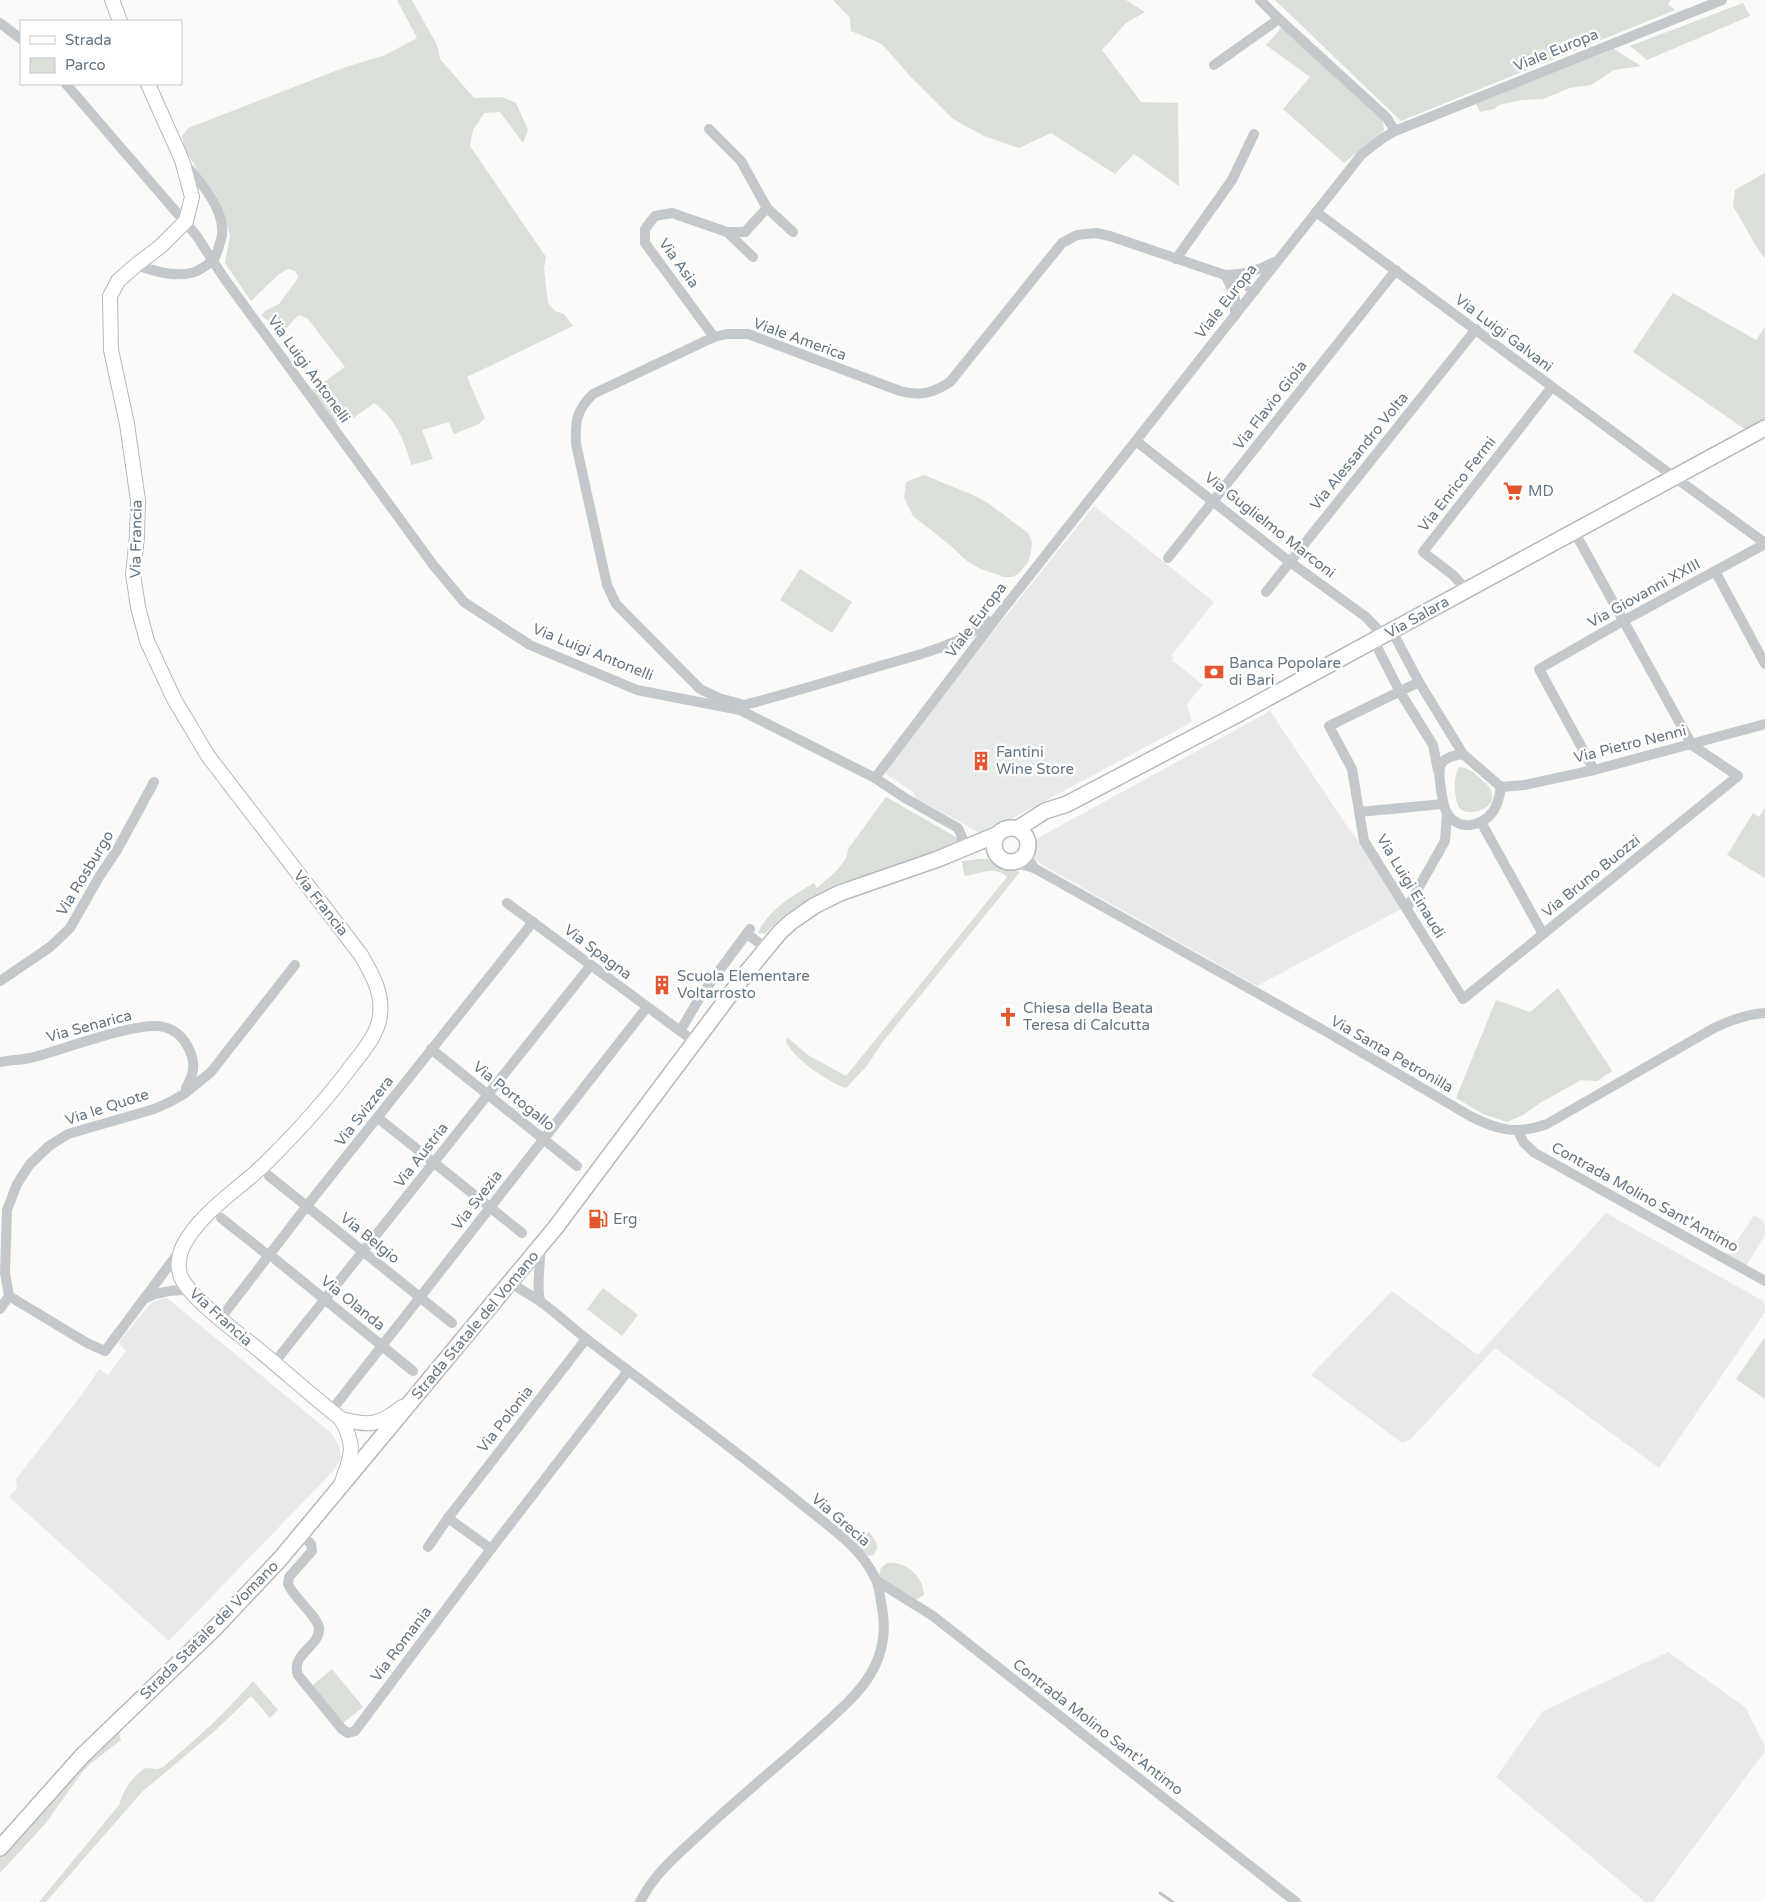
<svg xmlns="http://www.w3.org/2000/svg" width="1765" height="1902" viewBox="0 0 1765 1902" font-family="'Varela Round',sans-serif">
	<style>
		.built { fill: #e8e9e9 }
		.green { fill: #dadfd7 }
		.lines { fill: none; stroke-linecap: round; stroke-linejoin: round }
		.stream { stroke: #bbc7cb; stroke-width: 3 }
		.secondary-casing { stroke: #b3babf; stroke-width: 16 }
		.primary-casing { stroke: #b5babe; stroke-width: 18 }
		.street { stroke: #c3c8cc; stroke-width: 10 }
		.secondary { stroke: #fff; stroke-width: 14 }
		.primary { stroke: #fff; stroke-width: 15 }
		.labels { text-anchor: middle; stroke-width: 5; stroke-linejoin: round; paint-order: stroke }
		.street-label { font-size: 15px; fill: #657683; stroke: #fff }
		.poi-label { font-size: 15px; fill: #657683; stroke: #fff; text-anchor: start }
	</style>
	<rect width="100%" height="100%" fill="#fafaf8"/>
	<g class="built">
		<path d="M1094 506 1214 602 1171 656 1174 658 1172 660 1203 685 1187 704 1192 722 985 833H980L916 798 913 792 886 774 888 767 977 652Z"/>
		<path d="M1270 711 1345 823 1405 907 1257 986 1051 870 1038 862 1032 854V845L1038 838Z"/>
		<path d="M1606 1213 1765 1302V1312L1659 1468 1495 1348 1411 1439 1402 1443 1311 1375 1392 1291 1478 1355Z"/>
		<path d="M1754 1215 1765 1222V1235L1746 1266 1727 1256Z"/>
		<path d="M167 1298 331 1433 339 1445 341 1458 334 1470 169 1641 9 1497 17 1488 16 1479 83 1393 99 1369 108 1375 126 1351 118 1343 151 1303 160 1299Z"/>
		<path d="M1668 1652 1746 1708 1765 1747V1751L1653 1902H1645L1496 1777 1543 1711Z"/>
	</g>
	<g class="green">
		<path d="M397 0H412L437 45 440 59 474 98 502 97 516 103 528 130 523 143 500 112 484 113 473 130 470 146 546 257 544 268 548 303 555 311 564 314 573 326 467 377 485 418 479 424 454 434 449 422 422 430 433 459 411 465C406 443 394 416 374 403L352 419 334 422 311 391 345 367 308 319 300 315C291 320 288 330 279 333L272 324 261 315 266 310 279 304 296 281 298 276 295 271 288 269 279 274 251 301 225 263 230 235 220 203 214 192 199 173 184 147 182 136 188 128 343 68 385 55 417 38Z"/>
		<path d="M833 0H1126L1145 12 1126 23 1102 50 1141 102 1178 103 1179 186 1134 154 1115 174 1051 133 1019 148 984 136 953 119 910 76 882 44 851 31 850 18Z"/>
		<path d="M1275 0H1671L1668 4 1675 10 1401 121Z"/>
		<path d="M1743 3 1750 16 1647 60 1630 46Z"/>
		<path d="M1282 27 1383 121 1384 130 1344 163 1283 109 1310 77 1266 45Z"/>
		<path d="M1614 49 1641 66 1614 70 1591 85 1570 88 1543 99 1521 100 1499 105 1494 109 1480 112 1476 104Z"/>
		<path d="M1765 173V259L1756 246 1733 206 1735 190Z"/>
		<path d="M1673 293 1756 340 1765 327V419L1746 430 1633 352Z"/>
		<path d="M924 475 973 495 988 503 1028 533 1032 542 1031 552 1028 562 1018 574 1012 577H1004L981 569 967 561 951 546 913 516 904 498 906 482Z"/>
		<path d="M800 569 852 602 832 633 780 600Z"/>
		<path d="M1459 767C1469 768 1475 773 1482 780 1509 802 1476 818 1462 810 1458 808 1456 801 1456 797 1454 787 1454 776 1459 767Z"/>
		<path d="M886 797 956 837 958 841C936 850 915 860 894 868 849 884 797 896 765 934L758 933C769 909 792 896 814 883L817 888C828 878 848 864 848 849Z"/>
		<path d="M1765 808V878L1727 855 1753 813 1759 817Z"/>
		<path d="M979 859H988L1020 872 882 1043 866 1067 846 1088C828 1082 794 1059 786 1042L787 1037 808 1055 846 1076 1007 877C996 866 980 873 967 876L964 875 962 861Z"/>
		<path d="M1558 988 1612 1071 1597 1081 1581 1080 1540 1103 1523 1115 1507 1122 1483 1114 1456 1098 1496 1000 1530 1012Z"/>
		<path d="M603 1288 638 1315 622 1336 587 1309Z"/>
		<path d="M1765 1337V1399L1736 1379Z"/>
		<path d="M861 1532 870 1533 876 1542 877 1549 873 1555 868 1556 857 1547 855 1540 857 1535Z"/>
		<path d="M887 1563C906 1561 923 1576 924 1595L916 1600 882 1580 879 1575 881 1568Z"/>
		<path d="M332 1669 363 1707 342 1724 312 1686Z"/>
		<path d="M253 1681 278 1710 270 1718 251 1696 217 1729 142 1792 46 1902H39L119 1805C124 1789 131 1778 145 1768L157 1769 163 1767C196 1740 225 1713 253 1681Z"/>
		<path d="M115 1731 119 1733 121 1740 90 1764 80 1775 46 1823 0 1873V1856L65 1780Z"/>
	</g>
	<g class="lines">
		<path class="stream" d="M1160 1893 1173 1902"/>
		<defs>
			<g id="secondary">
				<path d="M112 0 120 21"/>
				<path d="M148 84 182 160 192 197 186 221 161 246 136 265 118 281 110 296 111 350 127 424 138 500 137 537 133 574 138 607 147 641 174 699 208 756 361 955C372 974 383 993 380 1015 378 1034 364 1050 353 1064 328 1098 298 1131 268 1161 240 1189 202 1210 183 1246 178 1256 177 1270 182 1279 194 1301 235 1331 254 1346 283 1370 312 1396 341 1419 357 1448 351 1455 341 1485"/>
				<path d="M341 1419C370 1426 378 1426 402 1407"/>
			</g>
			<g id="primary">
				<circle cx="1011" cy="845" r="17"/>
				<path d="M1017 829 1045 811 1067 804 1240 713 1765 428"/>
				<path d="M0 1848 82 1756 214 1629 281 1558 556 1227 747 972 780 932 791 922 814 906 840 893 938 859 996 835"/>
			</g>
		</defs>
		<use href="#secondary" class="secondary-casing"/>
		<use href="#primary" class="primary-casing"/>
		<g class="street">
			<path d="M1260 0 1279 19"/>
			<path d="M0 23 21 39"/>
			<path d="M1214 65 1279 19 1387 118 1395 131"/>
			<path d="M66 84 196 235 224 278 305 389 434 566 464 602 530 645 637 690 740 710 875 778 905 798 958 828 962 837 959 851"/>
			<path d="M709 129 741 161 767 208 745 232H727L672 213 655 216 645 229V243L714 337"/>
			<path d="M767 208 793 232"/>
			<path d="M1316 212C1466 322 1614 434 1765 543"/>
			<path d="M727 232 753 257"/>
			<path d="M1176 259 1232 180 1254 134"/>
			<path d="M136 265C153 271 179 279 197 271 203 268 208 264 214 260 217 252 221 243 222 234 225 210 200 181 185 164"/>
			<path d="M1226 275C1244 275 1258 271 1274 262"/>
			<path d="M1226 276 1235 295V316"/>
			<path d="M1136 441 1290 562 1366 617 1383 635"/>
			<path d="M1168 558 1396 270"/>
			<path d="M1715 571 1765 664"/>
			<path d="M1467 590 1453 575 1423 552 1551 388"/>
			<path d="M1266 592 1476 329"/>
			<path d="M1392 631 1419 682 1463 754"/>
			<path d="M1374 641 1400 692 1433 745 1438 770"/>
			<path d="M1419 682 1329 726 1352 769 1364 841 1463 999 1738 776 1692 745 1574 531"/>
			<path d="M741 704 719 698 700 689 616 604 607 585 576 444C575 421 576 411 593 394L714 337 727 334H748L900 391C921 396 931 394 950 382L1062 243 1077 235 1096 233 1110 236 1225 275 1255 290"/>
			<path d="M740 710 744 705C787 694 830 681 873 668 913 656 956 648 988 621"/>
			<path d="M1463 754 1501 787C1500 793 1499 800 1496 806 1489 824 1462 833 1449 816 1443 809 1443 798 1441 790 1438 767 1436 758 1463 754Z"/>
			<path d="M1594 770 1539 669 1623 621 1765 544"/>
			<path d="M875 778 1004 608 1362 154 1383 138 1395 131 1722 0"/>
			<path d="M1501 787 1524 785 1594 770 1765 724"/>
			<path d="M1359 812 1443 804"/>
			<path d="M1481 822 1543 934"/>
			<path d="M1026 853 1034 868"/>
			<path d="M1012 862 1034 868 1325 1031 1470 1116C1497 1130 1517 1135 1547 1124L1714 1028C1731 1020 1747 1014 1765 1013"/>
			<path d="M507 903 695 1042"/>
			<path d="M1407 908 1445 841 1447 814"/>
			<path d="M747 934 766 948"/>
			<path d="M0 981 50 947 70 928 99 877 117 850 154 782"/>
			<path d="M680 1031 702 994 750 929"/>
			<path d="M431 1049 577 1166"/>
			<path d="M0 1062C10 1060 21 1060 30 1058 60 1051 139 1020 164 1027 176 1030 184 1038 189 1049 196 1064 194 1074 186 1088"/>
			<path d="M378 1118 522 1233"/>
			<path d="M1518 1131 1524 1143 1535 1153 1765 1281"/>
			<path d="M269 1176 452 1323"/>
			<path d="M221 1218 269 1256"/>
			<path d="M275 1259 413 1371"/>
			<path d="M511 1282C520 1290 531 1295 541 1302 560 1316 578 1333 597 1347 663 1397 730 1446 794 1498 822 1522 861 1545 876 1580 879 1586 880 1595 881 1602 890 1643 877 1674 847 1703 800 1749 747 1789 699 1835 677 1855 653 1875 640 1902"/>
			<path d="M9 1296 87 1343 105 1351 179 1252"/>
			<path d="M146 1298C161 1291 173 1290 190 1290"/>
			<path d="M540 1301C536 1282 541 1266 540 1246"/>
			<path d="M0 1309 9 1296 5 1273 7 1210 17 1184 30 1164 49 1146 68 1134 154 1109 170 1102 184 1094 211 1072 295 965"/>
			<path d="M220 1319 306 1207 533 922"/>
			<path d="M274 1363 591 965"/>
			<path d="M331 1411 647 1007"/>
			<path d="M301 1534 311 1544 312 1551 289 1577 288 1584C293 1597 318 1617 319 1628 320 1647 290 1654 298 1675L342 1729 348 1733 355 1731 491 1549 628 1371"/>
			<path d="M428 1547 448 1518"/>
			<path d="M491 1549 448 1518 586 1339"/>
			<path d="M877 1581 933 1616 1296 1902"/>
		</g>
		<use href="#secondary" class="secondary"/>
		<use href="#primary" class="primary"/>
	</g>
	<defs>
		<symbol id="supermarket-bare" viewBox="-9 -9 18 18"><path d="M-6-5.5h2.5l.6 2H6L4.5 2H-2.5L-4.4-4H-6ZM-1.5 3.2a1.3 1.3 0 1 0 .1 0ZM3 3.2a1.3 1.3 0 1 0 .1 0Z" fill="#e4572e" stroke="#fff" stroke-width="2.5" paint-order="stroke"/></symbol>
		<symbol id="bank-bare" viewBox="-9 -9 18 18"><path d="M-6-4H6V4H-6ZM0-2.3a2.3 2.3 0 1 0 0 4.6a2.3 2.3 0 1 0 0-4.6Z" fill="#e4572e" stroke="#fff" stroke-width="2.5" paint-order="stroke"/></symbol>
		<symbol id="building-bare" viewBox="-9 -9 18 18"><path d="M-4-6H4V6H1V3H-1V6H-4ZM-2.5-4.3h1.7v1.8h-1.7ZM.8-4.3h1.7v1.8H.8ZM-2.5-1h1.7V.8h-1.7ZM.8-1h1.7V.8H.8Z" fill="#e4572e" stroke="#fff" stroke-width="2.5" paint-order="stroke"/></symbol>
		<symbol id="church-bare" viewBox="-9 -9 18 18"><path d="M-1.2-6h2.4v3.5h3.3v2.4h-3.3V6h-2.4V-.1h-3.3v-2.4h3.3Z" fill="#e4572e" stroke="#fff" stroke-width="2.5" paint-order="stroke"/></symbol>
		<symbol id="fuel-bare" viewBox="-9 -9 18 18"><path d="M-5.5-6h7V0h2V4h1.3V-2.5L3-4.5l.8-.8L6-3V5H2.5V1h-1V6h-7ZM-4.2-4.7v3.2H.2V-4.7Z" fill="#e4572e" stroke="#fff" stroke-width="2.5" paint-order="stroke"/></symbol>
	</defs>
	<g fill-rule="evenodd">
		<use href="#supermarket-bare" x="1499" y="477" width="28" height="28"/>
		<use href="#bank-bare" x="1200" y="658" width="28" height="28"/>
		<use href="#building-bare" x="967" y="747" width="28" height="28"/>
		<use href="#building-bare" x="648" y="971" width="28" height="28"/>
		<use href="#church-bare" x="994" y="1003" width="28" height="28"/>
		<use href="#fuel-bare" x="584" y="1205" width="28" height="28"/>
	</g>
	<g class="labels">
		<g class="street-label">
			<text transform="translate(1556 50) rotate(-22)" y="5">Viale Europa</text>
			<text transform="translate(679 263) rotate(54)" y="5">Via Asia</text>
			<text transform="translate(1226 301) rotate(-52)" y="5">Viale Europa</text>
			<text transform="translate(1504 333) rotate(37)" y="5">Via Luigi Galvani</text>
			<text transform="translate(800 339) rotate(20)" y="5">Viale America</text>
			<text transform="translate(309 369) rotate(54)" y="5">Via Luigi Antonelli</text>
			<text transform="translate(1270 405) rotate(-52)" y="5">Via Flavio Gioia</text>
			<text transform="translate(1359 451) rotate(-51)" y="5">Via Alessandro Volta</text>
			<text transform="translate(1457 484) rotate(-52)" y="5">Via Enrico Fermi</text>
			<text transform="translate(1270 525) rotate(38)" y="5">Via Guglielmo Marconi</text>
			<text transform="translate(136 539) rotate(-89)" y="5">Via Francia</text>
			<text transform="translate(1644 593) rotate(-29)" y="5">Via Giovanni XXIII</text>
			<text transform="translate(1417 617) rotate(-29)" y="5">Via Salara</text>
			<text transform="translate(976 620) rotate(-53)" y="5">Viale Europa</text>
			<text transform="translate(593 652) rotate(22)" y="5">Via Luigi Antonelli</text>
			<text transform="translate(1630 744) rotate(-14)" y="5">Via Pietro Nenni</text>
			<text transform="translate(85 873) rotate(-59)" y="5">Via Rosburgo</text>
			<text transform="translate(1591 876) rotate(-39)" y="5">Via Bruno Buozzi</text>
			<text transform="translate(1411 886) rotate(59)" y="5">Via Luigi Einaudi</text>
			<text transform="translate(321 903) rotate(52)" y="5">Via Francia</text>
			<text transform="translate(598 952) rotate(37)" y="5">Via Spagna</text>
			<text transform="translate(89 1026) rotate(-15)" y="5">Via Senarica</text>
			<text transform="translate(1392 1054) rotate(30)" y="5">Via Santa Petronilla</text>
			<text transform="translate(514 1096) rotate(39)" y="5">Via Portogallo</text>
			<text transform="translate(107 1107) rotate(-18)" y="5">Via le Quote</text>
			<text transform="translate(364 1111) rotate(-52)" y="5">Via Svizzera</text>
			<text transform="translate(421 1155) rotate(-52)" y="5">Via Austria</text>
			<text transform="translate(1645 1197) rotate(29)" y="5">Contrada Molino Sant'Antimo</text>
			<text transform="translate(477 1200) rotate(-52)" y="5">Via Svezia</text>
			<text transform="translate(370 1238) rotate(39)" y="5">Via Belgio</text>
			<text transform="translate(353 1303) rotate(39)" y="5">Via Olanda</text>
			<text transform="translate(221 1317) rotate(42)" y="5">Via Francia</text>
			<text transform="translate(475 1325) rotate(-50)" y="5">Strada Statale del Vomano</text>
			<text transform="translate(505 1419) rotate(-52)" y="5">Via Polonia</text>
			<text transform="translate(841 1520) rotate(41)" y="5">Via Grecia</text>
			<text transform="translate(209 1630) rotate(-45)" y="5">Strada Statale del Vomano</text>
			<text transform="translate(401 1644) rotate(-53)" y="5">Via Romania</text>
			<text transform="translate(1098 1727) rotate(38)" y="5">Contrada Molino Sant'Antimo</text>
		</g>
		<g class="poi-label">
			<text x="1528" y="496">MD</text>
			<text x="1229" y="668">Banca Popolare<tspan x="1229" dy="17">di Bari</tspan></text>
			<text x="996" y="757">Fantini<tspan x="996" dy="17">Wine Store</tspan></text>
			<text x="677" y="981">Scuola Elementare<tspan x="677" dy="17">Voltarrosto</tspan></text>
			<text x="1023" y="1013">Chiesa della Beata<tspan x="1023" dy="17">Teresa di Calcutta</tspan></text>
			<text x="613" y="1224">Erg</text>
		</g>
	</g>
	<rect x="20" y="20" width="162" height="65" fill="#ffffff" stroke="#c1c8cd"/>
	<rect x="30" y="36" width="25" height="8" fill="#ffffff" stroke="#c1c8cd"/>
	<text x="65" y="45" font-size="15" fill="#657683">Strada</text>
	<rect x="30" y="58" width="25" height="15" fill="#dadfd7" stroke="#c1c8cd"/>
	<text x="65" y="70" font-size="15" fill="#657683">Parco</text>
</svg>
